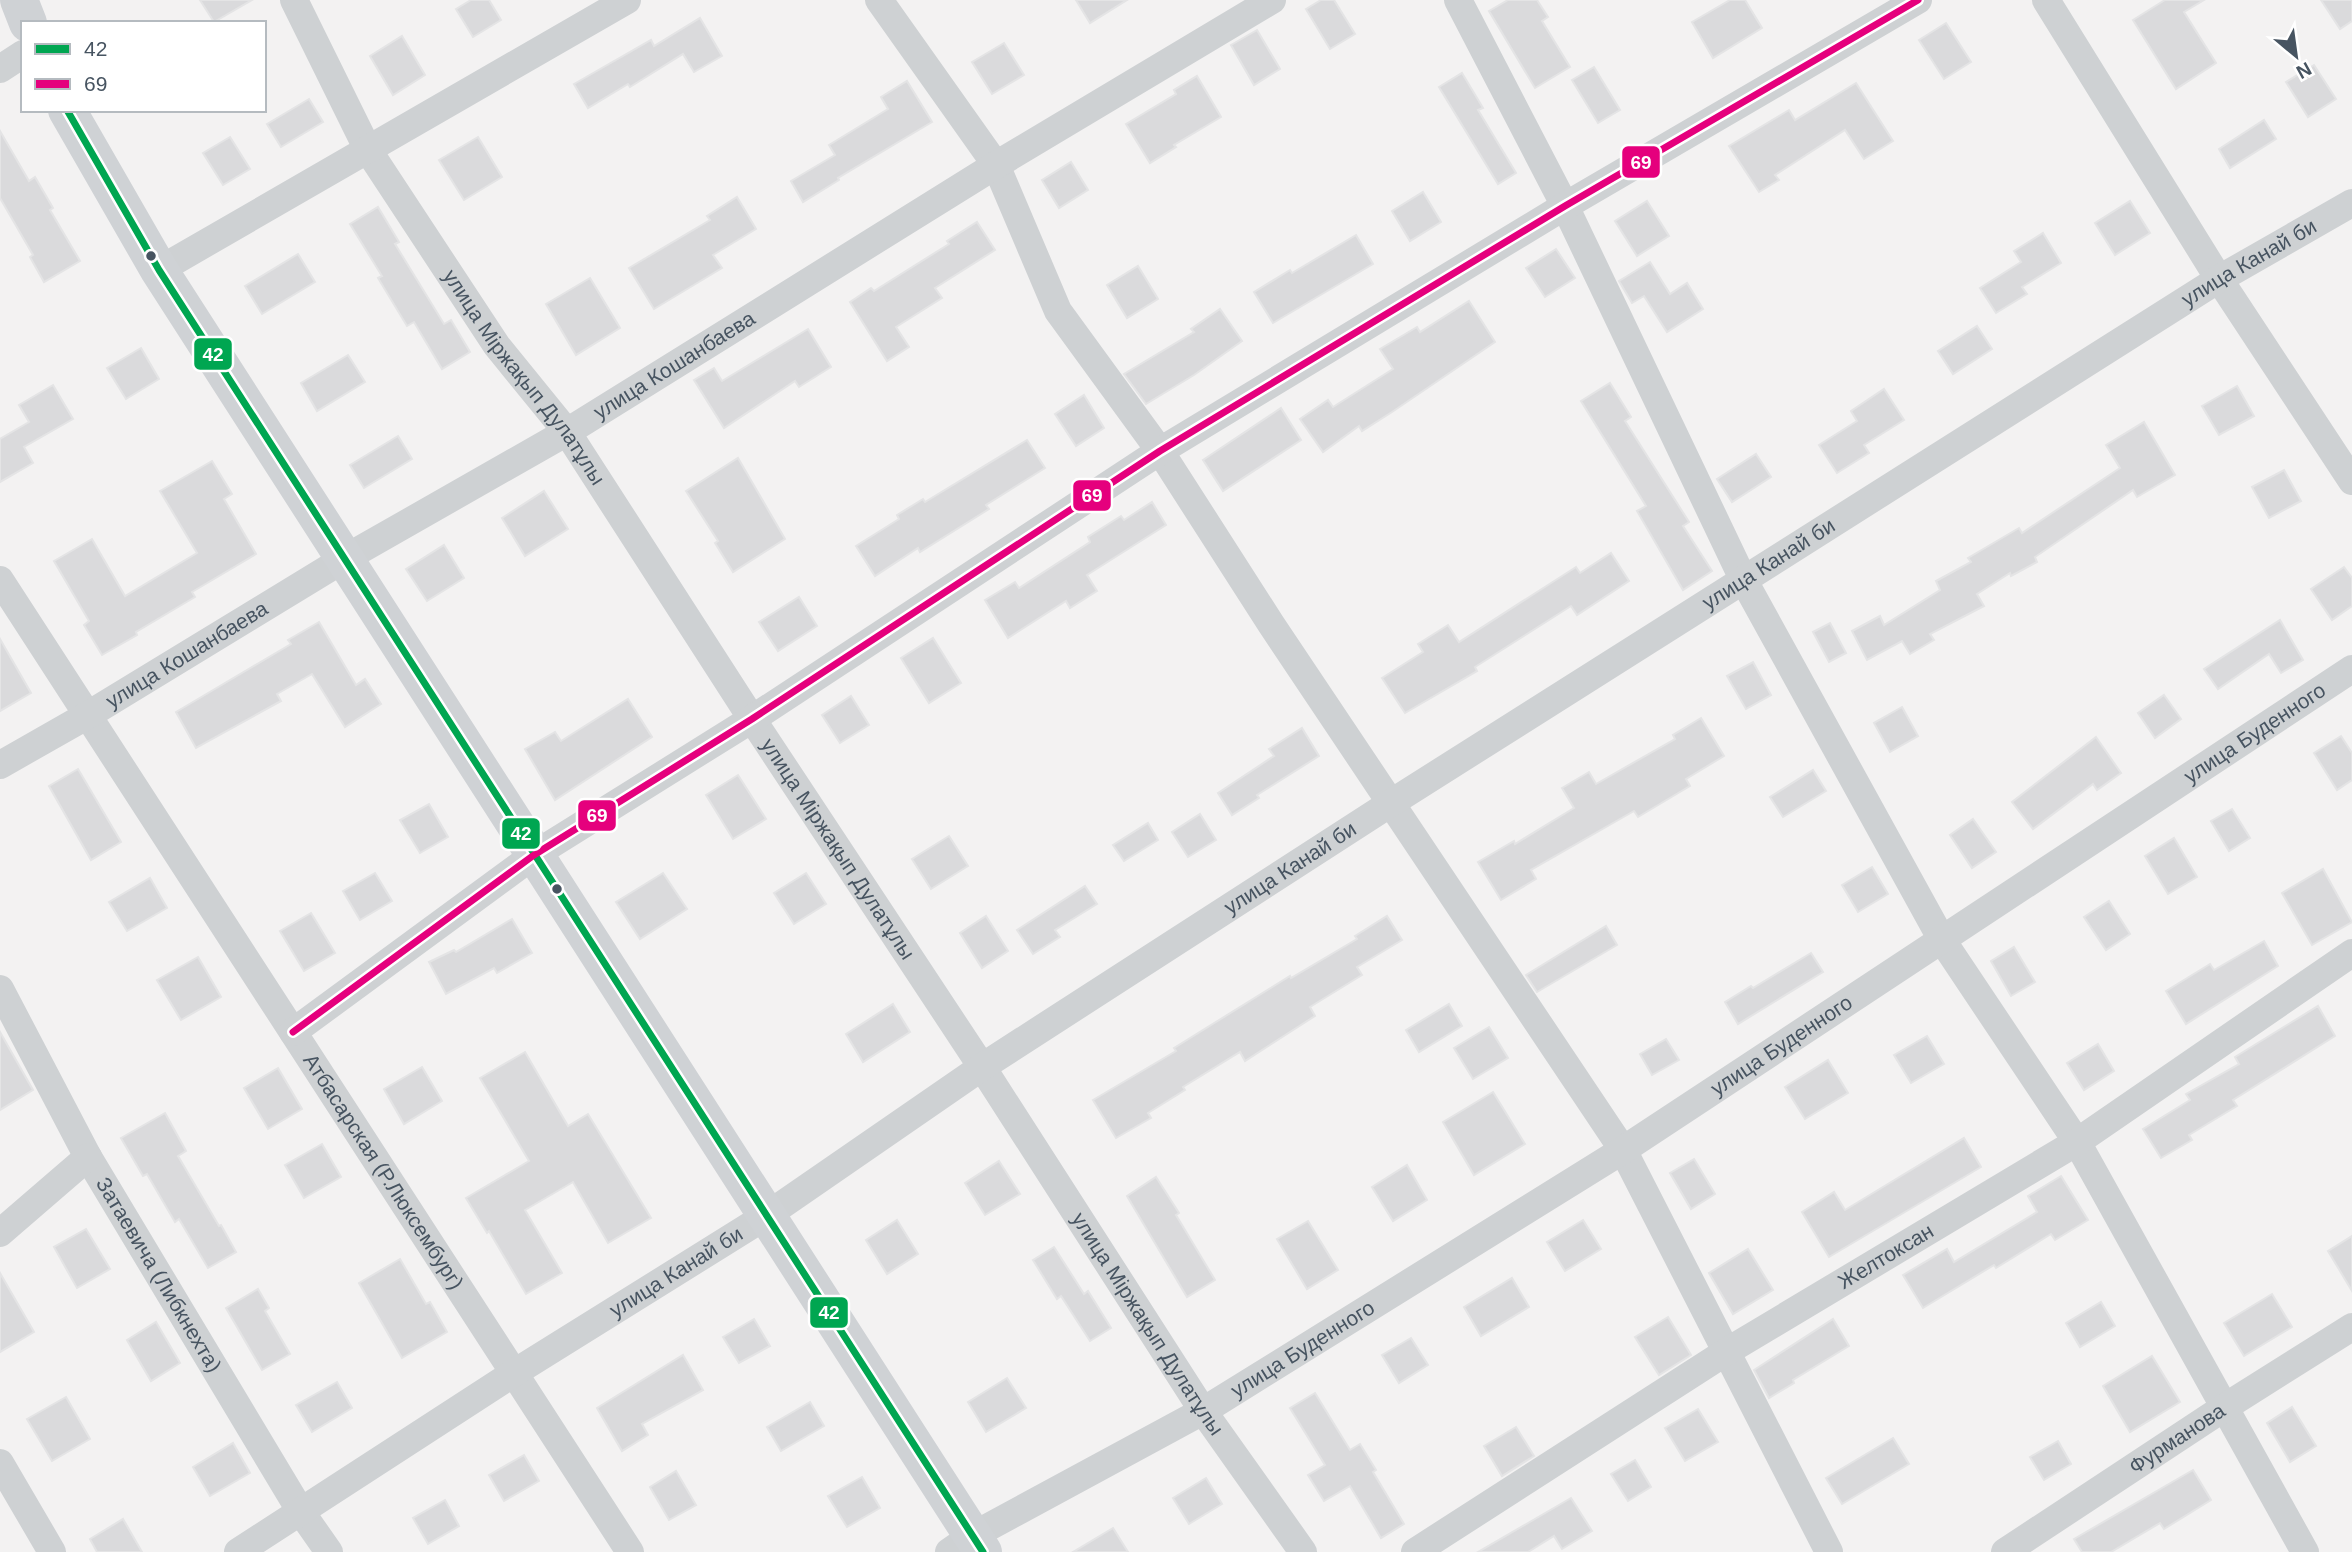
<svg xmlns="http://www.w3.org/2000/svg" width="2352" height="1552" viewBox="0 0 2352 1552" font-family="Helvetica,sans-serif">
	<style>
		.building { fill: #dadadc; stroke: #e4e4e5; stroke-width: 2 }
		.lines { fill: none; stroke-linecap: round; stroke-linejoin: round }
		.street { stroke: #ced1d3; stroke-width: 28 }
		.secondary { stroke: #cfd2d5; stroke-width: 38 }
		.bus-1-casing { stroke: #fff; stroke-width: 12 }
		.bus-2-casing { stroke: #fff; stroke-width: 12 }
		.bus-1 { stroke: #00a651; stroke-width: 7 }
		.bus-2 { stroke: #e5007d; stroke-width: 7 }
		.bus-dot { fill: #475461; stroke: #fff; stroke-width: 2.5 }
		.labels { text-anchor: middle; stroke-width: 5; stroke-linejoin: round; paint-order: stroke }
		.street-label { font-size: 21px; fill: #475461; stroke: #fff }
		.line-badge { stroke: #fff; stroke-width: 2.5 }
		.badge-label { font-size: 19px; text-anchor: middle; font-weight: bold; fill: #fff }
	</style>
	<rect width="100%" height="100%" fill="#f3f2f2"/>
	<g class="building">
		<path d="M200 0H252L214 22Z"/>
		<path d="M471 0H489L501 20 473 37 456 9Z"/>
		<path d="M1076 0H1127L1090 23Z"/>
		<path d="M1321 0H1334L1355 34 1330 49 1306 9Z"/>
		<path d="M1508 0H1537L1548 17 1542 21 1570 67 1535 88 1489 11Z"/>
		<path d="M1730 0H1745L1762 28 1713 58 1692 22Z"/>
		<path d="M2165 0H2204L2184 12 2216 63 2176 89 2133 20Z"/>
		<path d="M2321 0H2352V21L2340 29Z"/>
		<path d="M700 18 722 56 694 72 683 54 630 87 628 84 588 108 574 84 651 40 654 46Z"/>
		<path d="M1946 23 1971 62 1944 79 1919 40Z"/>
		<path d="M1257 30 1280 69 1254 85 1231 45Z"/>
		<path d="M402 36 425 75 393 95 370 56Z"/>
		<path d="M1004 43 1024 75 992 94 972 62Z"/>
		<path d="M2314 65 2336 99 2308 117 2286 82Z"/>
		<path d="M1594 67 1620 110 1598 123 1572 80Z"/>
		<path d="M1462 73 1483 108 1478 110 1516 173 1498 184 1439 87Z"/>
		<path d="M1197 76 1221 117 1174 145 1176 147 1150 163 1126 124 1176 94 1174 90Z"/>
		<path d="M907 81 932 122 838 178 839 180 803 202 791 181 835 155 829 145 888 109 881 97Z"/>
		<path d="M1856 83 1893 141 1864 159 1845 130 1775 175 1779 180 1759 192 1729 146 1789 110 1795 120Z"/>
		<path d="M309 99 323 122 281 147 267 124Z"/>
		<path d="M2264 120 2276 139 2230 168 2219 149Z"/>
		<path d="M0 131 29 181 35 177 53 208 50 210 80 261 44 282 30 257 33 255 0 198Z"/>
		<path d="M230 137 250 169 223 185 203 153Z"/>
		<path d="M478 137 502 177 464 200 439 160Z"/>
		<path d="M1071 162 1088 190 1059 208 1042 180Z"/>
		<path d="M1423 192 1441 222 1410 241 1392 211Z"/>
		<path d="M737 197 756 229 713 255 722 268 654 309 629 268 710 220 707 216Z"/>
		<path d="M1647 201 1669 236 1637 256 1615 221Z"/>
		<path d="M2130 201 2150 233 2115 255 2095 223Z"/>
		<path d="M378 207 399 242 395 244 444 324 451 320 470 352 442 369 414 322 407 326 378 278 382 276 350 224Z"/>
		<path d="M977 222 995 250 935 288 942 298 896 327 909 347 887 361 850 302 871 288 874 291 949 244 947 241Z"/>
		<path d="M2043 233 2061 263 2022 287 2027 294 1996 313 1980 288 2021 262 2014 251Z"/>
		<path d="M1356 235 1373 264 1273 323 1254 292 1290 270 1292 273Z"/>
		<path d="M1556 249 1575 278 1545 297 1526 268Z"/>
		<path d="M298 254 315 282 262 314 245 286Z"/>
		<path d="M1650 262 1670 294 1687 283 1703 309 1667 332 1644 296 1632 303 1619 281Z"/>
		<path d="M1138 266 1158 299 1127 318 1107 285Z"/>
		<path d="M590 278 620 328 576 355 546 304Z"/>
		<path d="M1469 301 1495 342 1392 412 1362 431 1359 426 1323 452 1300 419 1328 400 1333 407 1393 369 1380 349 1417 327 1420 332Z"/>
		<path d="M1220 309 1242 341 1194 375 1146 404 1124 374 1194 332 1191 329Z"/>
		<path d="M1977 326 1992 349 1953 374 1938 351Z"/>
		<path d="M808 329 831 367 799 387 795 381 724 428 694 380 714 368 722 381Z"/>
		<path d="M141 348 159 379 126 399 107 368Z"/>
		<path d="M348 355 365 382 317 411 301 383Z"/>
		<path d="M1610 383 1631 417 1625 421 1689 522 1683 526 1712 571 1683 590 1637 511 1646 506 1581 401Z"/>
		<path d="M53 385 73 419 24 447 33 463 0 482V439L29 422 19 405Z"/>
		<path d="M2237 386 2254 416 2219 435 2202 406Z"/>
		<path d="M1884 389 1904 420 1864 445 1869 453 1837 473 1819 445 1857 421 1851 411Z"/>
		<path d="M1084 395 1104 428 1076 446 1055 414Z"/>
		<path d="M1281 408 1301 440 1223 491 1203 460Z"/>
		<path d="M2144 422 2175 475 2137 497 2133 490 2035 557 2037 562 2011 576 2010 573 1977 594 1984 606 1930 634 1934 640 1910 654 1902 641 1867 660 1852 631 1880 616 1884 625 1940 590 1936 581 1971 562 1968 558 2019 528 2022 533 2120 468 2106 445Z"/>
		<path d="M398 436 412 459 364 488 350 465Z"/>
		<path d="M1027 440 1045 468 986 505 989 509 920 552 918 548 875 576 856 546 899 519 897 515 923 499 925 502Z"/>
		<path d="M1756 454 1771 477 1732 502 1717 479Z"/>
		<path d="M738 458 785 539 733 572 715 543 718 541 686 491Z"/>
		<path d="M212 461 232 494 224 499 256 554 192 592 195 597 136 632 137 635 102 655 84 625 89 621 54 561 92 539 125 596 197 553 160 491Z"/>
		<path d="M2284 470 2301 501 2269 518 2252 487Z"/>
		<path d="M544 491 568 529 525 556 502 518Z"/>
		<path d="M1152 502 1166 525 1087 575 1097 591 1070 608 1066 601 1008 638 985 600 1015 582 1019 588 1090 542 1088 537 1121 516 1124 520Z"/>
		<path d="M444 545 464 578 427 601 406 569Z"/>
		<path d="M1611 553 1629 581 1577 615 1571 606 1475 667 1477 671 1405 713 1382 678 1423 652 1418 644 1448 625 1459 642 1576 567 1580 573Z"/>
		<path d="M2344 567 2352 578V606L2332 620 2311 589Z"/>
		<path d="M799 597 817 626 778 651 759 622Z"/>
		<path d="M2280 620 2303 660 2281 673 2269 654 2218 689 2204 669Z"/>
		<path d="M319 622 356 685 365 679 381 704 345 727 312 674 277 694 281 701 196 748 176 712 291 644 288 640Z"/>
		<path d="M1830 623 1846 653 1829 662 1813 632Z"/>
		<path d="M933 638 961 683 929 703 901 658Z"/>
		<path d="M0 639 31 693 0 711Z"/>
		<path d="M1753 662 1771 695 1746 709 1727 676Z"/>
		<path d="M2164 695 2181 719 2155 738 2138 713Z"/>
		<path d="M851 696 869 725 840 743 822 715Z"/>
		<path d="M628 699 652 737 555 800 525 749 555 732 561 741Z"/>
		<path d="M1902 707 1918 736 1890 752 1874 723Z"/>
		<path d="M1701 718 1724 756 1686 779 1690 786 1638 817 1634 811 1531 870 1536 879 1501 900 1478 862 1514 841 1515 844 1574 808 1562 788 1589 772 1596 784 1675 739 1673 735Z"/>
		<path d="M1302 728 1319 756 1257 795 1259 798 1232 815 1218 793 1274 756 1269 749Z"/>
		<path d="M2341 736 2352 753V780L2337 790 2314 753Z"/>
		<path d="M2096 737 2121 773 2097 790 2093 784 2033 829 2012 802Z"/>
		<path d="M78 769 121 842 91 860 49 786Z"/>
		<path d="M1813 770 1826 791 1783 817 1770 797Z"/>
		<path d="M738 775 766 819 733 839 706 795Z"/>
		<path d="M429 804 448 837 420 853 400 820Z"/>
		<path d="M2232 809 2250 838 2229 851 2211 821Z"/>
		<path d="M1200 814 1216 840 1188 857 1172 832Z"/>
		<path d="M1973 819 1996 852 1972 868 1950 835Z"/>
		<path d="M1148 823 1158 840 1124 861 1113 845Z"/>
		<path d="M949 836 968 866 931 889 912 859Z"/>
		<path d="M2174 838 2197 877 2168 894 2145 856Z"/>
		<path d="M1872 867 1888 894 1858 912 1842 885Z"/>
		<path d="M2323 869 2352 922 2312 945 2282 893Z"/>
		<path d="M375 873 392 901 360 920 343 891Z"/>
		<path d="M663 873 687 909 640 939 616 902Z"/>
		<path d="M806 873 826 904 794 924 774 893Z"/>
		<path d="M150 878 167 908 127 931 109 902Z"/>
		<path d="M1085 886 1097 904 1055 930 1060 937 1033 954 1017 930Z"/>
		<path d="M2109 901 2130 934 2106 950 2084 917Z"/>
		<path d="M311 913 335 953 304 971 280 931Z"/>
		<path d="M986 916 1008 951 982 968 960 933Z"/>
		<path d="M1387 916 1402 940 1357 967 1362 975 1310 1007 1315 1016 1245 1061 1240 1052 1183 1087 1185 1090 1148 1113 1151 1118 1116 1138 1093 1100 1176 1051 1174 1048 1290 976 1291 978 1357 939 1355 936Z"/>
		<path d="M512 919 532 953 497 973 494 968 446 994 429 962 454 950 456 952Z"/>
		<path d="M1606 926 1617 945 1537 992 1526 975Z"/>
		<path d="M2264 941 2278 966 2186 1024 2166 991 2210 964 2214 970Z"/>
		<path d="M2014 947 2035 982 2011 996 1991 961Z"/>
		<path d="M1811 953 1823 972 1738 1024 1725 1002 1751 986 1753 988Z"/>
		<path d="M198 957 221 997 181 1020 157 980Z"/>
		<path d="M893 1004 910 1032 863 1062 846 1034Z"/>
		<path d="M1449 1004 1462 1026 1419 1052 1406 1030Z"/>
		<path d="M2318 1006 2335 1036 2233 1100 2237 1106 2189 1135 2192 1140 2161 1158 2143 1129 2190 1100 2186 1094 2239 1064 2235 1057Z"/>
		<path d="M1489 1027 1508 1058 1473 1079 1454 1048Z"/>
		<path d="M0 1032 33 1090 0 1110Z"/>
		<path d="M1927 1036 1944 1064 1911 1083 1894 1055Z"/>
		<path d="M1666 1039 1679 1060 1652 1075 1640 1054Z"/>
		<path d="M2098 1044 2114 1071 2084 1090 2067 1063Z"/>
		<path d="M525 1052 568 1126 588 1114 651 1218 608 1243 573 1182 525 1210 562 1273 526 1294 489 1231 487 1233 466 1198 529 1161 480 1078Z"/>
		<path d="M1828 1060 1848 1093 1805 1119 1785 1087Z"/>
		<path d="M422 1067 442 1101 404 1124 384 1089Z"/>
		<path d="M278 1068 302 1109 268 1129 244 1088Z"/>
		<path d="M1493 1092 1525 1144 1474 1175 1443 1122Z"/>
		<path d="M165 1113 186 1151 178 1156 219 1226 221 1225 236 1252 208 1268 179 1219 175 1222 147 1174 143 1176 121 1138Z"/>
		<path d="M1964 1138 1981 1167 1829 1257 1802 1212 1834 1192 1845 1210Z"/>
		<path d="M322 1144 341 1177 304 1198 285 1165Z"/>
		<path d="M1694 1159 1715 1194 1691 1209 1670 1173Z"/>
		<path d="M999 1161 1020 1194 985 1215 965 1183Z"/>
		<path d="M1407 1165 1427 1200 1393 1221 1372 1187Z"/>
		<path d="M2061 1176 2088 1220 2055 1240 2051 1234 1996 1268 1994 1265 1923 1308 1903 1275 1947 1249 1954 1262 2037 1212 2028 1196Z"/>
		<path d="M1156 1177 1179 1213 1176 1215 1215 1280 1187 1297 1127 1196Z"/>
		<path d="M897 1220 918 1254 887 1274 866 1240Z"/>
		<path d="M1583 1220 1601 1249 1565 1271 1547 1242Z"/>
		<path d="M1308 1221 1338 1270 1307 1289 1277 1239Z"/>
		<path d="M86 1229 110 1269 77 1288 54 1247Z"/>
		<path d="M2352 1236V1291L2328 1251Z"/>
		<path d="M1054 1247 1084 1294 1088 1291 1111 1328 1090 1341 1061 1296 1057 1299 1033 1260Z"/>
		<path d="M1748 1249 1773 1290 1733 1314 1709 1273Z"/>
		<path d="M400 1259 426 1304 430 1302 447 1332 402 1358 359 1283Z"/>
		<path d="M0 1273 34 1332 0 1352Z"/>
		<path d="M1512 1278 1529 1307 1481 1336 1464 1307Z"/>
		<path d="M258 1289 269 1308 265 1311 290 1354 262 1370 226 1308Z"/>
		<path d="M2272 1294 2292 1327 2244 1356 2224 1323Z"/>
		<path d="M2101 1302 2115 1326 2080 1347 2066 1323Z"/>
		<path d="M1668 1317 1691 1355 1659 1375 1635 1337Z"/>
		<path d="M754 1319 770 1346 739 1363 723 1337Z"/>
		<path d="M1833 1319 1849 1346 1793 1380 1794 1383 1769 1398 1754 1370Z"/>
		<path d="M156 1322 180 1363 151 1381 127 1340Z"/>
		<path d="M1411 1338 1428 1365 1399 1383 1382 1355Z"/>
		<path d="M683 1355 703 1390 642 1424 648 1435 622 1451 597 1408Z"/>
		<path d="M2152 1356 2180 1402 2130 1432 2103 1386Z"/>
		<path d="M1007 1378 1026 1408 986 1432 968 1402Z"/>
		<path d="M337 1382 352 1408 312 1432 296 1405Z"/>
		<path d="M1315 1393 1350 1450 1360 1444 1376 1470 1373 1472 1404 1524 1381 1538 1350 1486 1324 1501 1308 1475 1325 1465 1290 1408Z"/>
		<path d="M66 1397 90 1439 52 1461 27 1419Z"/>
		<path d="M810 1402 824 1426 781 1451 767 1427Z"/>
		<path d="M2292 1407 2316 1446 2290 1462 2267 1423Z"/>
		<path d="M1698 1409 1718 1442 1685 1461 1665 1428Z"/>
		<path d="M1516 1427 1534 1456 1502 1476 1484 1446Z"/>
		<path d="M1893 1438 1909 1464 1842 1504 1826 1478Z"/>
		<path d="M2058 1441 2071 1464 2044 1480 2030 1457Z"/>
		<path d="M233 1443 250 1473 210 1496 193 1467Z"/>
		<path d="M524 1455 539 1481 504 1501 489 1475Z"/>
		<path d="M1635 1460 1651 1487 1628 1501 1611 1474Z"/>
		<path d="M2193 1470 2211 1500 2164 1529 2160 1523 2111 1552H2082L2074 1539Z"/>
		<path d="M676 1471 696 1505 669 1520 650 1487Z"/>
		<path d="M862 1477 880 1508 847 1527 828 1496Z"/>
		<path d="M1206 1478 1222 1504 1189 1524 1173 1498Z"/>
		<path d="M1571 1498 1592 1531 1562 1549 1554 1536 1528 1552H1478Z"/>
		<path d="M445 1500 459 1526 428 1544 413 1518Z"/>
		<path d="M123 1519 142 1552H97L90 1539Z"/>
		<path d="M1113 1528 1128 1552H1073Z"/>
	</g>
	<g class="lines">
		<g class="street">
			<path id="s1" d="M294 0 368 150 497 346 567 432 752 719 982 1067 1203 1411 1303 1552"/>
			<path d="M879 0 996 165 1058 311 1160 451 1271 624 1623 1150 1829 1552"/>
			<path d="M1458 0 1565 206 1743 579 1942 940 2077 1142 2305 1552"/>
			<path d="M2046 0 2219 279 2352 481"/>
			<path d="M0 69 23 54"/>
			<path d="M159 270 627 0"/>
			<path id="s2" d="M0 580 630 1552"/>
			<path id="s3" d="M0 765 88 715 344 559 567 432 996 165 1272 0"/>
			<path id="s4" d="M0 989 88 1157 301 1512 329 1552"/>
			<path d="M293 1032 534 855 752 719 1160 451 1565 206 1918 0"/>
			<path d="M0 1233 88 1157"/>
			<path d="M0 1463 52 1552"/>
			<path id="s5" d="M238 1552 514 1373 766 1216 982 1067 1391 803 2219 279 2352 203"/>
			<path id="s6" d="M949 1552 972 1536 1203 1411 1623 1150 2352 669"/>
			<path id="s7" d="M1415 1552 1726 1352 2077 1142 2352 953"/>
			<path id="s8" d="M2005 1552 2225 1407 2352 1327"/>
		</g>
		<g class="secondary">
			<path d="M19 0 28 23"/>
			<path d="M67 110 159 270 983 1552"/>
		</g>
		<defs>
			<path id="bus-1" d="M67 110 159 270 983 1552"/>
			<path id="bus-2" d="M293 1032 534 855 752 719 1160 451 1565 206 1918 0"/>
		</defs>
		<use href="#bus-1" class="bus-1-casing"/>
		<use href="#bus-2" class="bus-2-casing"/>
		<use href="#bus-1" class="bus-1"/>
		<use href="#bus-2" class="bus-2"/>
	</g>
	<g class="bus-dot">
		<circle cx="151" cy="256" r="6"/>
		<circle cx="557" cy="889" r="6"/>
	</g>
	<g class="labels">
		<g class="street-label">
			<text dy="7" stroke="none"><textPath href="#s5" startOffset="2389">улица Канай би</textPath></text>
			<text dy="7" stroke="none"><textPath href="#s3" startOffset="784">улица Кошанбаева</textPath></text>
			<text dy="7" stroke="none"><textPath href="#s1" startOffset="443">улица Міржақып Дулатұлы</textPath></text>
			<text dy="7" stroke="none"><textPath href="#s5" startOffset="1822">улица Канай би</textPath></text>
			<text dy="7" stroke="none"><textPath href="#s3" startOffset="217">улица Кошанбаева</textPath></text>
			<text dy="7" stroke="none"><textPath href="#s6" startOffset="1542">улица Буденного</textPath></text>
			<text dy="7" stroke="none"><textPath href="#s1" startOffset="1010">улица Міржақып Дулатұлы</textPath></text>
			<text dy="7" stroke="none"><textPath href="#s5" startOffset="1255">улица Канай би</textPath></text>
			<text dy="7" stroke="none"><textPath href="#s6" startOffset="975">улица Буденного</textPath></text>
			<text dy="7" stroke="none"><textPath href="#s2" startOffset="705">Атбасарская (Р.Люксембург)</textPath></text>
			<text dy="7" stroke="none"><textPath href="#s7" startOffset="556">Желтоксан</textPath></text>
			<text dy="7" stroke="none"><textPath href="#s5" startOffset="520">улица Канай би</textPath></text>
			<text dy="7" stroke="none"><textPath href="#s4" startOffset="327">Затаевича (Либкнехта)</textPath></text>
			<text dy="7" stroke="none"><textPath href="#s1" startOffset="1577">улица Міржақып Дулатұлы</textPath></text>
			<text dy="7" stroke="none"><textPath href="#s6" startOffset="408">улица Буденного</textPath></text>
			<text dy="7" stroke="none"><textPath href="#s8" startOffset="206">Фурманова</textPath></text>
		</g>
	</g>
	<g class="line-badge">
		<rect x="1621" y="145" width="40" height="34" rx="7" fill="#e5007d"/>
		<rect x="193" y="337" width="40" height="34" rx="7" fill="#00a651"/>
		<rect x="1072" y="479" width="40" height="33" rx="7" fill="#e5007d"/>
		<rect x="577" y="799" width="40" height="33" rx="7" fill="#e5007d"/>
		<rect x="501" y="817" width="40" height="33" rx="7" fill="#00a651"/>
		<rect x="809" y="1296" width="40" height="33" rx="7" fill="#00a651"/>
	</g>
	<g class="badge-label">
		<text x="1641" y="169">69</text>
		<text x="213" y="361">42</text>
		<text x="1092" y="502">69</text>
		<text x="597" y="822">69</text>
		<text x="521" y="840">42</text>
		<text x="829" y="1319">42</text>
	</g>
	<rect x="21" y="21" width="245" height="91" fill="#ffffff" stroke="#b5bbc0" stroke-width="2"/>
	<rect x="35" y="44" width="35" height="10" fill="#00a651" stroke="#b5bbc0" stroke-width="2"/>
	<text x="84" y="56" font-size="21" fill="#475461">42</text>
	<rect x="35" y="79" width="35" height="10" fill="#e5007d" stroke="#b5bbc0" stroke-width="2"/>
	<text x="84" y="91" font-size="21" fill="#475461">69</text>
	<g transform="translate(2296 56) rotate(151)" stroke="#ffffff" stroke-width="5" paint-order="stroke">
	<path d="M0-5L12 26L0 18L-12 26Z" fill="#475461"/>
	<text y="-10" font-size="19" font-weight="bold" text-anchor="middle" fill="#475461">N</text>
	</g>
</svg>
